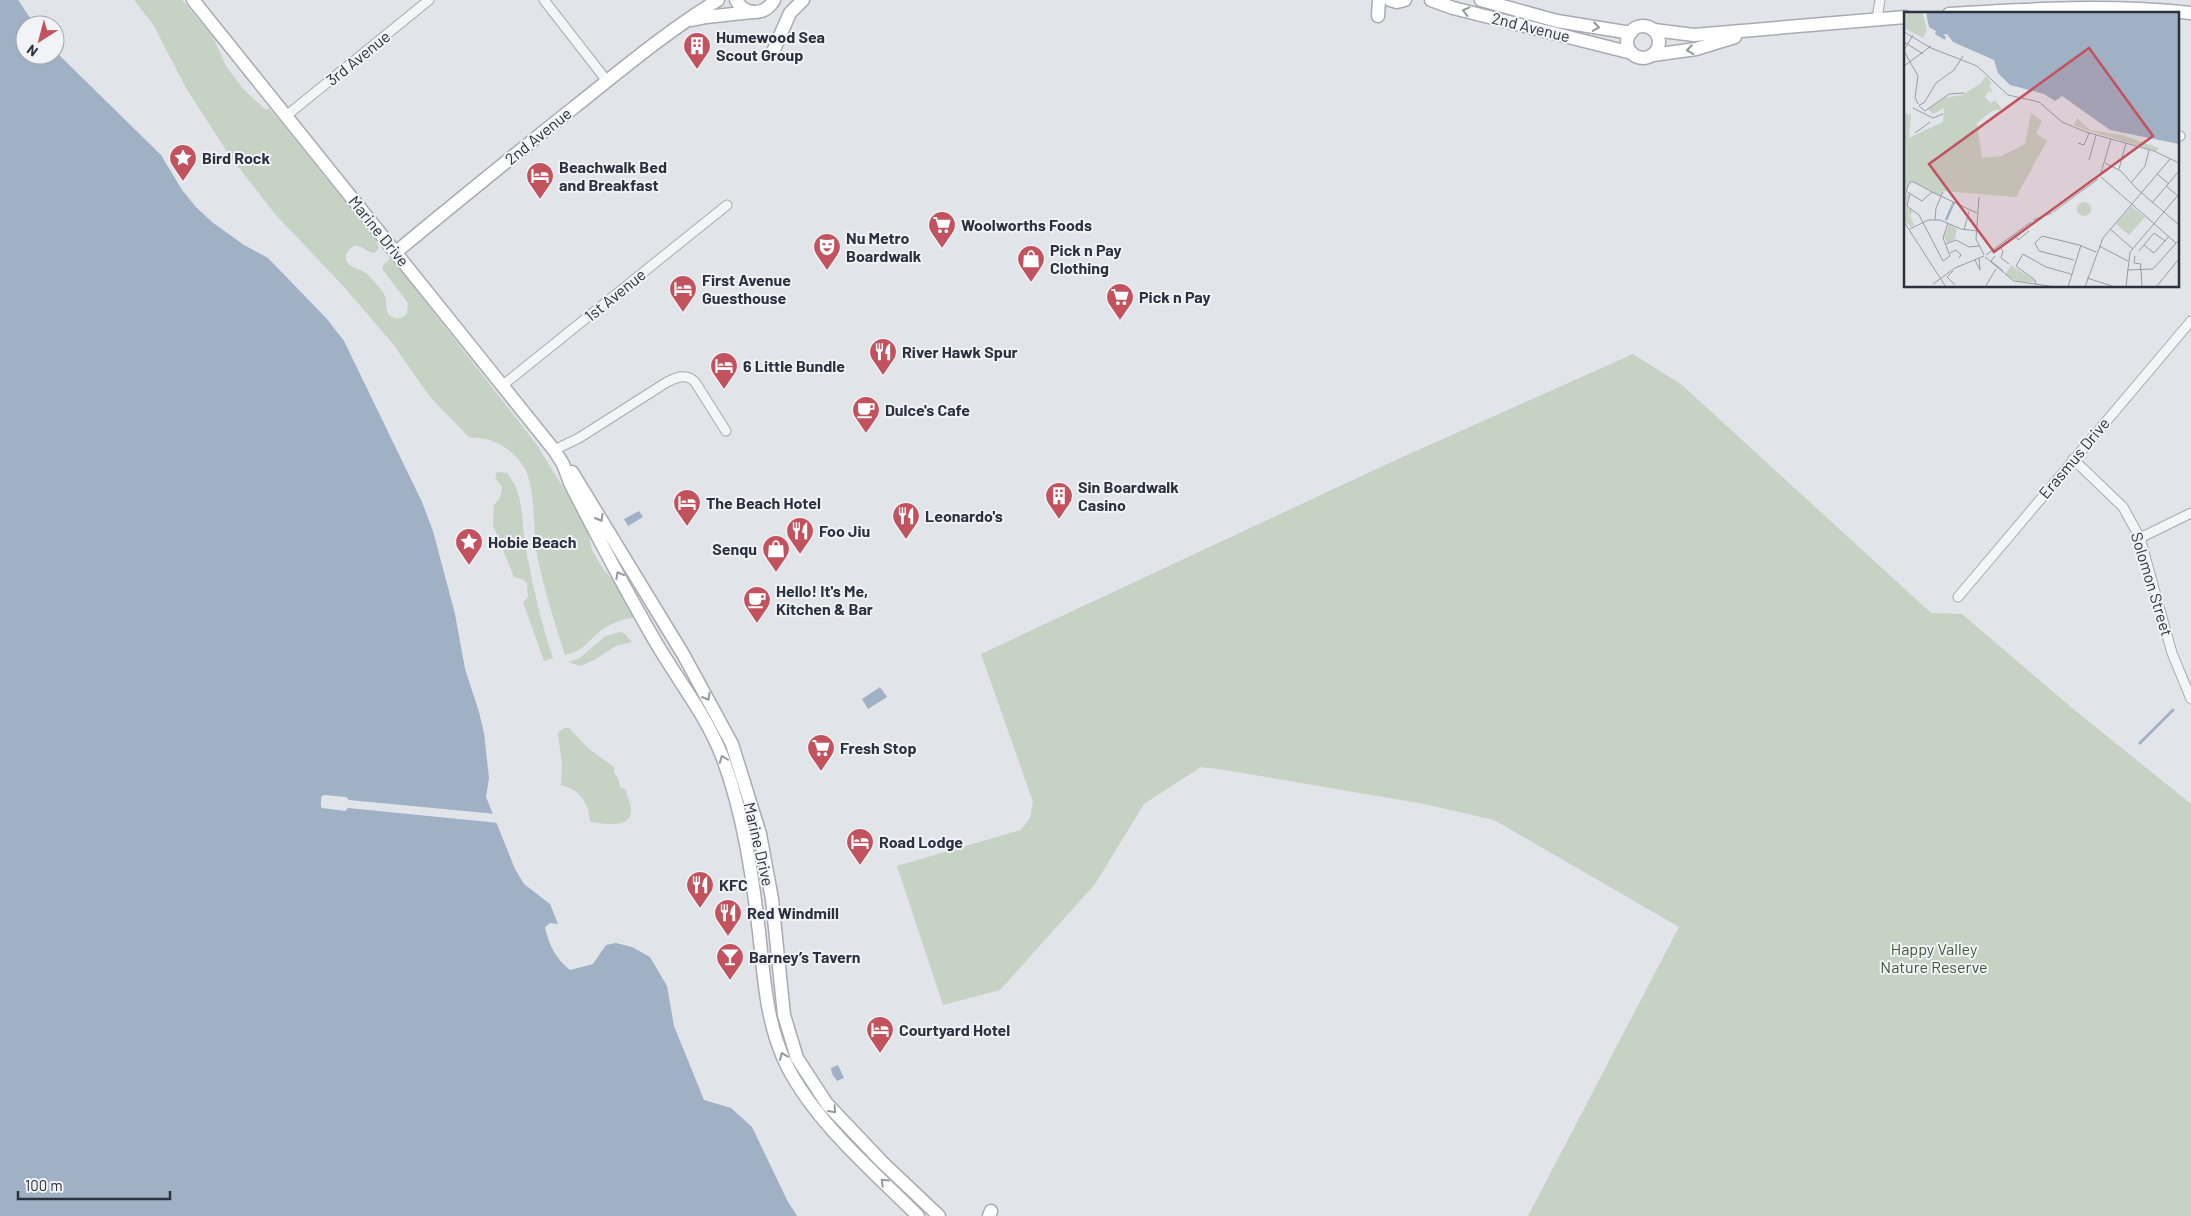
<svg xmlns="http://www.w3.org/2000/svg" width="2191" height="1216" viewBox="0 0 2191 1216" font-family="Barlow,sans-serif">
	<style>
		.green { fill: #c6d2c3 }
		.water { fill: #a0b0c5 }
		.pier { fill: #e1e4e9 }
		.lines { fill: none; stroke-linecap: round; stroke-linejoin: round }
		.stream { stroke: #a0b0c5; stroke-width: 3 }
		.street-casing { stroke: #a7abb3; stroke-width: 11 }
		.secondary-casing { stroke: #a7abb3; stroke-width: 15 }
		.street { stroke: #f4f5f7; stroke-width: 9 }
		.secondary { stroke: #fff; stroke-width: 12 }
		.oneway { stroke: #95989f }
		.labels { text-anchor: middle; stroke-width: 4; stroke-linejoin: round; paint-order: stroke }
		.street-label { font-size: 16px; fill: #2b313f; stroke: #f1f3f6 }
		.poi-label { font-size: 16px; font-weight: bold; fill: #2b313f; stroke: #f1f3f6; text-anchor: start }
		.park-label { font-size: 16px; fill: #3e593a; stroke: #f1f3f6 }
		.inset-river { fill: none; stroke: #a0b0c5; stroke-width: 2.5 }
		.inset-road { fill: none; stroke: #989ca5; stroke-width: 1 }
		.view { fill: #c2525e; fill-opacity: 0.15; stroke: #c2525e; stroke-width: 2.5 }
		.inset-edge { fill: none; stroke: #2b313f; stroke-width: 2.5 }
	</style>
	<rect width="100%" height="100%" fill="#e1e4e9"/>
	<g class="green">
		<path d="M134 0H182L213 37 226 66 244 90 266 110 269 108 281 122 375 239 379 248 375 253C367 253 362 244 354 246 349 248 345 254 346 259 348 269 361 268 367 274 373 280 382 289 385 296 387 302 385 309 389 315 396 320 402 320 407 313L408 303 383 270V265L391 258 537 445 586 525 592 550 603 569 618 586 640 616C627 618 614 622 603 629 588 640 586 650 565 655 554 622 544 588 537 555 533 531 536 487 524 467 513 449 491 436 470 438L430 397 393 344 345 288 275 214 229 155 186 88 154 26Z"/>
		<path d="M1633 354 1682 385 1931 613 1962 614 2072 708 2191 804V1216H1528L1679 927 1494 820 1424 804 1225 770 1201 767 1144 804 1095 884 1000 990 943 1005 897 866 1021 830 1030 818 1033 802 981 654 1387 464Z"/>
		<path d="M497 472 507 473C525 494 521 523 526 550 533 586 541 623 553 658L544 661 523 602 528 597 527 583 522 579 514 577 493 525 494 505 500 498 502 487 495 478Z"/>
		<path d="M619 632 624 633 632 642 616 646 594 660 580 666 568 662 580 658 604 637Z"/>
		<path d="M565 728H569L589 749 614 767V773L618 778 620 787 626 790C627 797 631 803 631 810 631 830 603 823 590 822 589 802 580 790 561 785L562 764 558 734 559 731Z"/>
	</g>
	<g class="water">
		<path d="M0 0H18L35 25H25V55H55V51L161 155 182 190 196 207 212 222 244 245 268 258 327 319 344 341 422 502 433 531 455 614 465 669 479 712 484 733 489 778 486 797 515 869 524 884 550 904 558 924 550 923 545 927C549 945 555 958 570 970L593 964 606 945 616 943 632 947 650 957 667 986 674 1026 704 1100 731 1108 752 1127 787 1200 797 1216H0Z"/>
		<path d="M639 511 643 517 628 526 624 519Z"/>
		<path d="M880 687 887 697 868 709 862 699Z"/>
		<path d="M838 1065 844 1078 837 1081 832 1074 831 1068Z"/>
	</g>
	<path class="pier" d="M324 795 346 797 349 800 496 814 499 823 348 808 345 811 322 808 321 806V797Z"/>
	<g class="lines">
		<path class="stream" d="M2140 743 2173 710"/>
		<defs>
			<g id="street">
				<path d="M544 0 607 81"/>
				<path d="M1877 18 1880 0"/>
				<path d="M286 116 429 0"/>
				<path d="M2177 135 2180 136"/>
				<path d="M503 385 727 205"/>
				<path d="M554 450 579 438 667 382C677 377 687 373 695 382L726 431"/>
				<path d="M2073 459 2123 507 2140 538 2172 653 2191 699"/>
				<path d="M2140 538 2191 513"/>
				<path d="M1958 597 2191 321"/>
			</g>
			<g id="secondary">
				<path d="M193 0 554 450 563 464 570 483C597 536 625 589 655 641 677 679 706 715 722 756 743 812 752 873 759 932 764 977 766 1024 787 1066 816 1123 873 1171 918 1216"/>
				<path d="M736 0C745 16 765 16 774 0"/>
				<path d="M1390 0 1397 2 1405 0"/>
				<path d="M1431 0 1453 8 1632 53"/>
				<path d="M1481 0 1557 21 1631 33"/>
				<path d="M1949 14C2030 9 2110 4 2191 13"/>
				<path d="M1378 16 1379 0"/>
				<path d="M692 20 706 17 752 12"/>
				<circle cx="1643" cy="42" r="16"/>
				<path d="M1654 30 1694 35 1905 17"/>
				<path d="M772 54 790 13 803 0"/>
				<path d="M1653 55 1696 49 1735 37"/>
				<path d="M396 252C454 204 513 156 572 109 620 71 666 32 718 0"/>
				<path d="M572 472 683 654 732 744 760 834 765 861 772 899 784 1015 797 1058 827 1104 882 1162 939 1216"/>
				<path d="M989 1216 991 1211"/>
			</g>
		</defs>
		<use href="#street" class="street-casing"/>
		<use href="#secondary" class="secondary-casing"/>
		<use href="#street" class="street"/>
		<use href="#secondary" class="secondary"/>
	</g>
	<defs><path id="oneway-chevron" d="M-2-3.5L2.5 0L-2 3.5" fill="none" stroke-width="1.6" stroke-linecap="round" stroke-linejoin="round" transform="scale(1.25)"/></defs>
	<g class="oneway">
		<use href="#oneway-chevron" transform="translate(1466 11) rotate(-166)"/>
		<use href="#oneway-chevron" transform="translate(1596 27) rotate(9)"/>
		<use href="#oneway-chevron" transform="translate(1690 50) rotate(171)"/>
		<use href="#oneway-chevron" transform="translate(600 518) rotate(60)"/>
		<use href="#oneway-chevron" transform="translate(619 575) rotate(-118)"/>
		<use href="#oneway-chevron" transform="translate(707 697) rotate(60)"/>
		<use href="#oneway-chevron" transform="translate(723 759) rotate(-111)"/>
		<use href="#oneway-chevron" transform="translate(783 1056) rotate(-113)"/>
		<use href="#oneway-chevron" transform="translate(833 1110) rotate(48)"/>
		<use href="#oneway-chevron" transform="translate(884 1182) rotate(-136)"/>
	</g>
	<defs>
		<symbol id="building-pin" viewBox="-11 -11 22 30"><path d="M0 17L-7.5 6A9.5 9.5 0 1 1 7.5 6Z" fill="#c2525e" stroke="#f1f3f6"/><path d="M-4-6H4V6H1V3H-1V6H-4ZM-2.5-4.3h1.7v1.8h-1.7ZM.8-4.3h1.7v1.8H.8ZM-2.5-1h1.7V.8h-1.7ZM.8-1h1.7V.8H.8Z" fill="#fff"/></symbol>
		<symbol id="sight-pin" viewBox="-11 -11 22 30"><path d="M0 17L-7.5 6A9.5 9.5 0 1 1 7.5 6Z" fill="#c2525e" stroke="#f1f3f6"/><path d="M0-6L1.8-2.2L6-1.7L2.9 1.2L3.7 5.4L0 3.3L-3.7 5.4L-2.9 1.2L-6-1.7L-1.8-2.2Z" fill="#fff"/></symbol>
		<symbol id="hotel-pin" viewBox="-11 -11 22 30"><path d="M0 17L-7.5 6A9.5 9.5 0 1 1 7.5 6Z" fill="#c2525e" stroke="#f1f3f6"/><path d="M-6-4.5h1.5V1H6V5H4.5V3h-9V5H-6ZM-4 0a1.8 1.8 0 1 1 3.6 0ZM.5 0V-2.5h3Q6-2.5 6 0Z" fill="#fff"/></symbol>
		<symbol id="supermarket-pin" viewBox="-11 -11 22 30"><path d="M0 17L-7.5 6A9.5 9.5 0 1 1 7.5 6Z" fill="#c2525e" stroke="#f1f3f6"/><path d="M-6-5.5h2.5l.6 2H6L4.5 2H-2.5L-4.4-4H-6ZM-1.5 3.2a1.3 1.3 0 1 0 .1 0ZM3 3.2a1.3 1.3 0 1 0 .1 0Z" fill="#fff"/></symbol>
		<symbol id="theatre-pin" viewBox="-11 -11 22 30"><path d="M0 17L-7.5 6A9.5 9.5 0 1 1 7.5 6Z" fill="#c2525e" stroke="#f1f3f6"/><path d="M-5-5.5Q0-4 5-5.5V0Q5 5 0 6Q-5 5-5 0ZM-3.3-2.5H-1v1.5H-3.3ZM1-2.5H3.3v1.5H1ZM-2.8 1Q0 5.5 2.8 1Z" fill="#fff"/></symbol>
		<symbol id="shop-pin" viewBox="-11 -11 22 30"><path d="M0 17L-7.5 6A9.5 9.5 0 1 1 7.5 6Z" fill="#c2525e" stroke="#f1f3f6"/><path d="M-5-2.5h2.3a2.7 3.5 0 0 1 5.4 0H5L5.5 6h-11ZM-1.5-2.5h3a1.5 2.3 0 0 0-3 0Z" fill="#fff"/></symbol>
		<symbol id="restaurant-pin" viewBox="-11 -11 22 30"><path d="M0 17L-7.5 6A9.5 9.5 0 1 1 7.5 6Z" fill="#c2525e" stroke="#f1f3f6"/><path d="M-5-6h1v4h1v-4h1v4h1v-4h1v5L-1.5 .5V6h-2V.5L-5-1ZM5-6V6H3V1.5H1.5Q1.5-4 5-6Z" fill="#fff"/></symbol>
		<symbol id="cafe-pin" viewBox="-11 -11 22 30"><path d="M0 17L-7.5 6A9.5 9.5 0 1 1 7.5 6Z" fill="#c2525e" stroke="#f1f3f6"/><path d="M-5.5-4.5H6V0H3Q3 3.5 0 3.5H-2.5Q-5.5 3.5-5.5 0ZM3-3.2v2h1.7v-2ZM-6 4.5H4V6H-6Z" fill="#fff"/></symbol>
		<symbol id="bar-pin" viewBox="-11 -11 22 30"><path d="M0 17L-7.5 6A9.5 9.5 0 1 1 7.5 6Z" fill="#c2525e" stroke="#f1f3f6"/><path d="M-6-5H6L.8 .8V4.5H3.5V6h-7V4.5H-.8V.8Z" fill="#fff"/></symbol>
	</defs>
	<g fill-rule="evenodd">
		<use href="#building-pin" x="681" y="30" width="32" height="43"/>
		<use href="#sight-pin" x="167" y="142" width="32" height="43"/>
		<use href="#hotel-pin" x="524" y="160" width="32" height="43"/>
		<use href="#supermarket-pin" x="926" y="209" width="32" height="43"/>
		<use href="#theatre-pin" x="811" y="231" width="32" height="43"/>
		<use href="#shop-pin" x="1015" y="243" width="32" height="43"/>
		<use href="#hotel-pin" x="667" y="273" width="32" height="43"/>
		<use href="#supermarket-pin" x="1104" y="281" width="32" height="43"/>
		<use href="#restaurant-pin" x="867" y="336" width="32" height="43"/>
		<use href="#hotel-pin" x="708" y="350" width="32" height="43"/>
		<use href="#cafe-pin" x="850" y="394" width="32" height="43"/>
		<use href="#building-pin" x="1043" y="480" width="32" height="43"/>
		<use href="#hotel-pin" x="671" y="487" width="32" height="43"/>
		<use href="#restaurant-pin" x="890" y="500" width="32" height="43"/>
		<use href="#restaurant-pin" x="784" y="515" width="32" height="43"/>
		<use href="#sight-pin" x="453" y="526" width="32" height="43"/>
		<use href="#shop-pin" x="760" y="533" width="32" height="43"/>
		<use href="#cafe-pin" x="741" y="584" width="32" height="43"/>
		<use href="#supermarket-pin" x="805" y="732" width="32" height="43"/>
		<use href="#hotel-pin" x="844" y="826" width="32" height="43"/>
		<use href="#restaurant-pin" x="684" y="869" width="32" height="43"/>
		<use href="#restaurant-pin" x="712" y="897" width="32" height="43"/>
		<use href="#bar-pin" x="714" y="941" width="32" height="43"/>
		<use href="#hotel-pin" x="864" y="1014" width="32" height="43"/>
	</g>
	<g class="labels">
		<g class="street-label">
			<text transform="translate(1531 27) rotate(14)" y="6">2nd Avenue</text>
			<text transform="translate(358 58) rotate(-39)" y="6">3rd Avenue</text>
			<text transform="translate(538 136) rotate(-39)" y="6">2nd Avenue</text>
			<text transform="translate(379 231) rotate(51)" y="6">Marine Drive</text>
			<text transform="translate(615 295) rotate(-39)" y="6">1st Avenue</text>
			<text transform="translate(2074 458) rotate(-50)" y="6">Erasmus Drive</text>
			<text transform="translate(2152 584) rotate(73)" y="6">Solomon Street</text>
			<text transform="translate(759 844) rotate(77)" y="6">Marine Drive</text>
		</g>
		<g class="poi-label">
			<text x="716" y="43">Humewood Sea<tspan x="716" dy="18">Scout Group</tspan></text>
			<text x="202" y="164">Bird Rock</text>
			<text x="559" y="173">Beachwalk Bed<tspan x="559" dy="18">and Breakfast</tspan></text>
			<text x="961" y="231">Woolworths Foods</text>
			<text x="846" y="244">Nu Metro<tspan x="846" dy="18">Boardwalk</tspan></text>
			<text x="1050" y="256">Pick n Pay<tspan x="1050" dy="18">Clothing</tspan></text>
			<text x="702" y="286">First Avenue<tspan x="702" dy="18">Guesthouse</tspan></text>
			<text x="1139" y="303">Pick n Pay</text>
			<text x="902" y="358">River Hawk Spur</text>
			<text x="743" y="372">6 Little Bundle</text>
			<text x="885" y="416">Dulce's Cafe</text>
			<text x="1078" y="493">Sin Boardwalk<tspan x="1078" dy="18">Casino</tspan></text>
			<text x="706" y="509">The Beach Hotel</text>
			<text x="925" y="522">Leonardo's</text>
			<text x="819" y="537">Foo Jiu</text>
			<text x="488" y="548">Hobie Beach</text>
			<text x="757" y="555" text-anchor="end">Senqu</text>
			<text x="776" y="597">Hello! It's Me,<tspan x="776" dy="18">Kitchen &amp; Bar</tspan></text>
			<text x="840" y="754">Fresh Stop</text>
			<text x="879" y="848">Road Lodge</text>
			<text x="719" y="891">KFC</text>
			<text x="747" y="919">Red Windmill</text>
			<text x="749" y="963">Barney’s Tavern</text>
			<text x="899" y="1036">Courtyard Hotel</text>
		</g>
		<g class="park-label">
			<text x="1934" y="955">Happy Valley<tspan x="1934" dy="18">Nature Reserve</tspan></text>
		</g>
	</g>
	<g transform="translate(1904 12)">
		<rect width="275" height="275" fill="#e1e4e9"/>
		<path d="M18 0 23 18 19 26 0 16V1ZM82 64 88 71 85 74 89 81 85 79 81 85 87 91 91 88 98 97 88 99 73 111 78 146 97 144 121 132 127 101 138 109 132 121 143 129 112 185 39 179 36 184 7 169 1 179 5 183 2 194 9 199 6 204 10 213 7 215 0 209V100L7 103 5 126 39 110 40 96 29 102 24 97 40 86 58 83 76 72ZM173 106 186 118 218 123 255 136 252 139 179 117 170 113ZM173 197a7 7 0 1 1 14 0a7 7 0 1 1-14 0ZM227 194 241 205 225 223 212 212ZM45 212 53 217 51 227 43 231 40 225ZM107 253 130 268 131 270H116L101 263Z" fill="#c6d2c3"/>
		<path d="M275 0V132L206 118 158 84 151 89 140 82 106 73 94 61 90 48 49 30 43 22 39 23 42 25 41 28 31 22 32 19 25 15 22 0Z" fill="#a0b0c5"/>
		<path class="inset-river" d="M42 208 50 190"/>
		<path class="inset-road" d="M0 20 27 36 73 54 104 83 135 90 158 110 182 120 250 139 275 151M0 30 19 42M0 38 9 23M0 39 14 64 11 85 14 92M0 54 27 34M15 93 20 91 32 71 50 58 59 44M15 94 21 99 45 82 60 81M9 96 29 106 39 102M11 121 26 110M174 131 180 133 185 121M185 148 192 123M201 151 217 159 232 176 275 213M215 157 222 131M253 162 265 172M196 164 207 127M197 165 272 231M6 170H10L28 180 18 189 2 179ZM227 171 241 154 245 138M262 174 274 184M28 180 73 201M6 182 3 194 15 203 39 249 46 244 39 226 44 211M75 185 72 227 80 243M248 191 275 159M149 200 194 167M31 208 32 196 39 180M129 208 148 201M0 210 42 275M6 217 24 208H36L57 217 73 219M206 217 229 237M60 218 65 199M112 223 114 228 125 219M42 232 52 228 65 235 75 234M240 233 250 241 261 229M195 234 224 249M96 235 99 239 97 246 105 252M135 239 131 231 138 224 175 233 192 240M135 239 170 248M235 239 250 221 261 229 265 224M46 241 52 238 57 243 55 246M82 243 127 210M91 244 87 249 99 259M231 244 230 251 237 252 236 258M81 245 110 269 152 275M71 248 76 258 75 246M223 258 249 257 275 228M237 258 238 275M49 259 43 265 51 273M183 266 211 275M29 272 51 256 80 244M132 272 131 268 112 254 119 242 142 255 167 262M81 275 92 257M164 275 177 233M181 275 199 226 266 147M222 275 226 240 275 182M252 275 275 247"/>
		<path class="view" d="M185 36 249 124 90 240 25 152Z"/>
		<rect width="275" height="275" class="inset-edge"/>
	</g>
	<g transform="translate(40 40) rotate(216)"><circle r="24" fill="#f1f3f6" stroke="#a2a5ad"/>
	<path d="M0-4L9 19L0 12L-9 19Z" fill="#c2525e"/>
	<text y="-8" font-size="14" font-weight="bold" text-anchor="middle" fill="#2b313f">N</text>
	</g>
	<path d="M18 1191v8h152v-8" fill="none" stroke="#2b313f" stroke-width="2.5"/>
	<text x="25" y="1191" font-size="15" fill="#2b313f" stroke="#f1f3f6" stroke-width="4" paint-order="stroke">100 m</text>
</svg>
